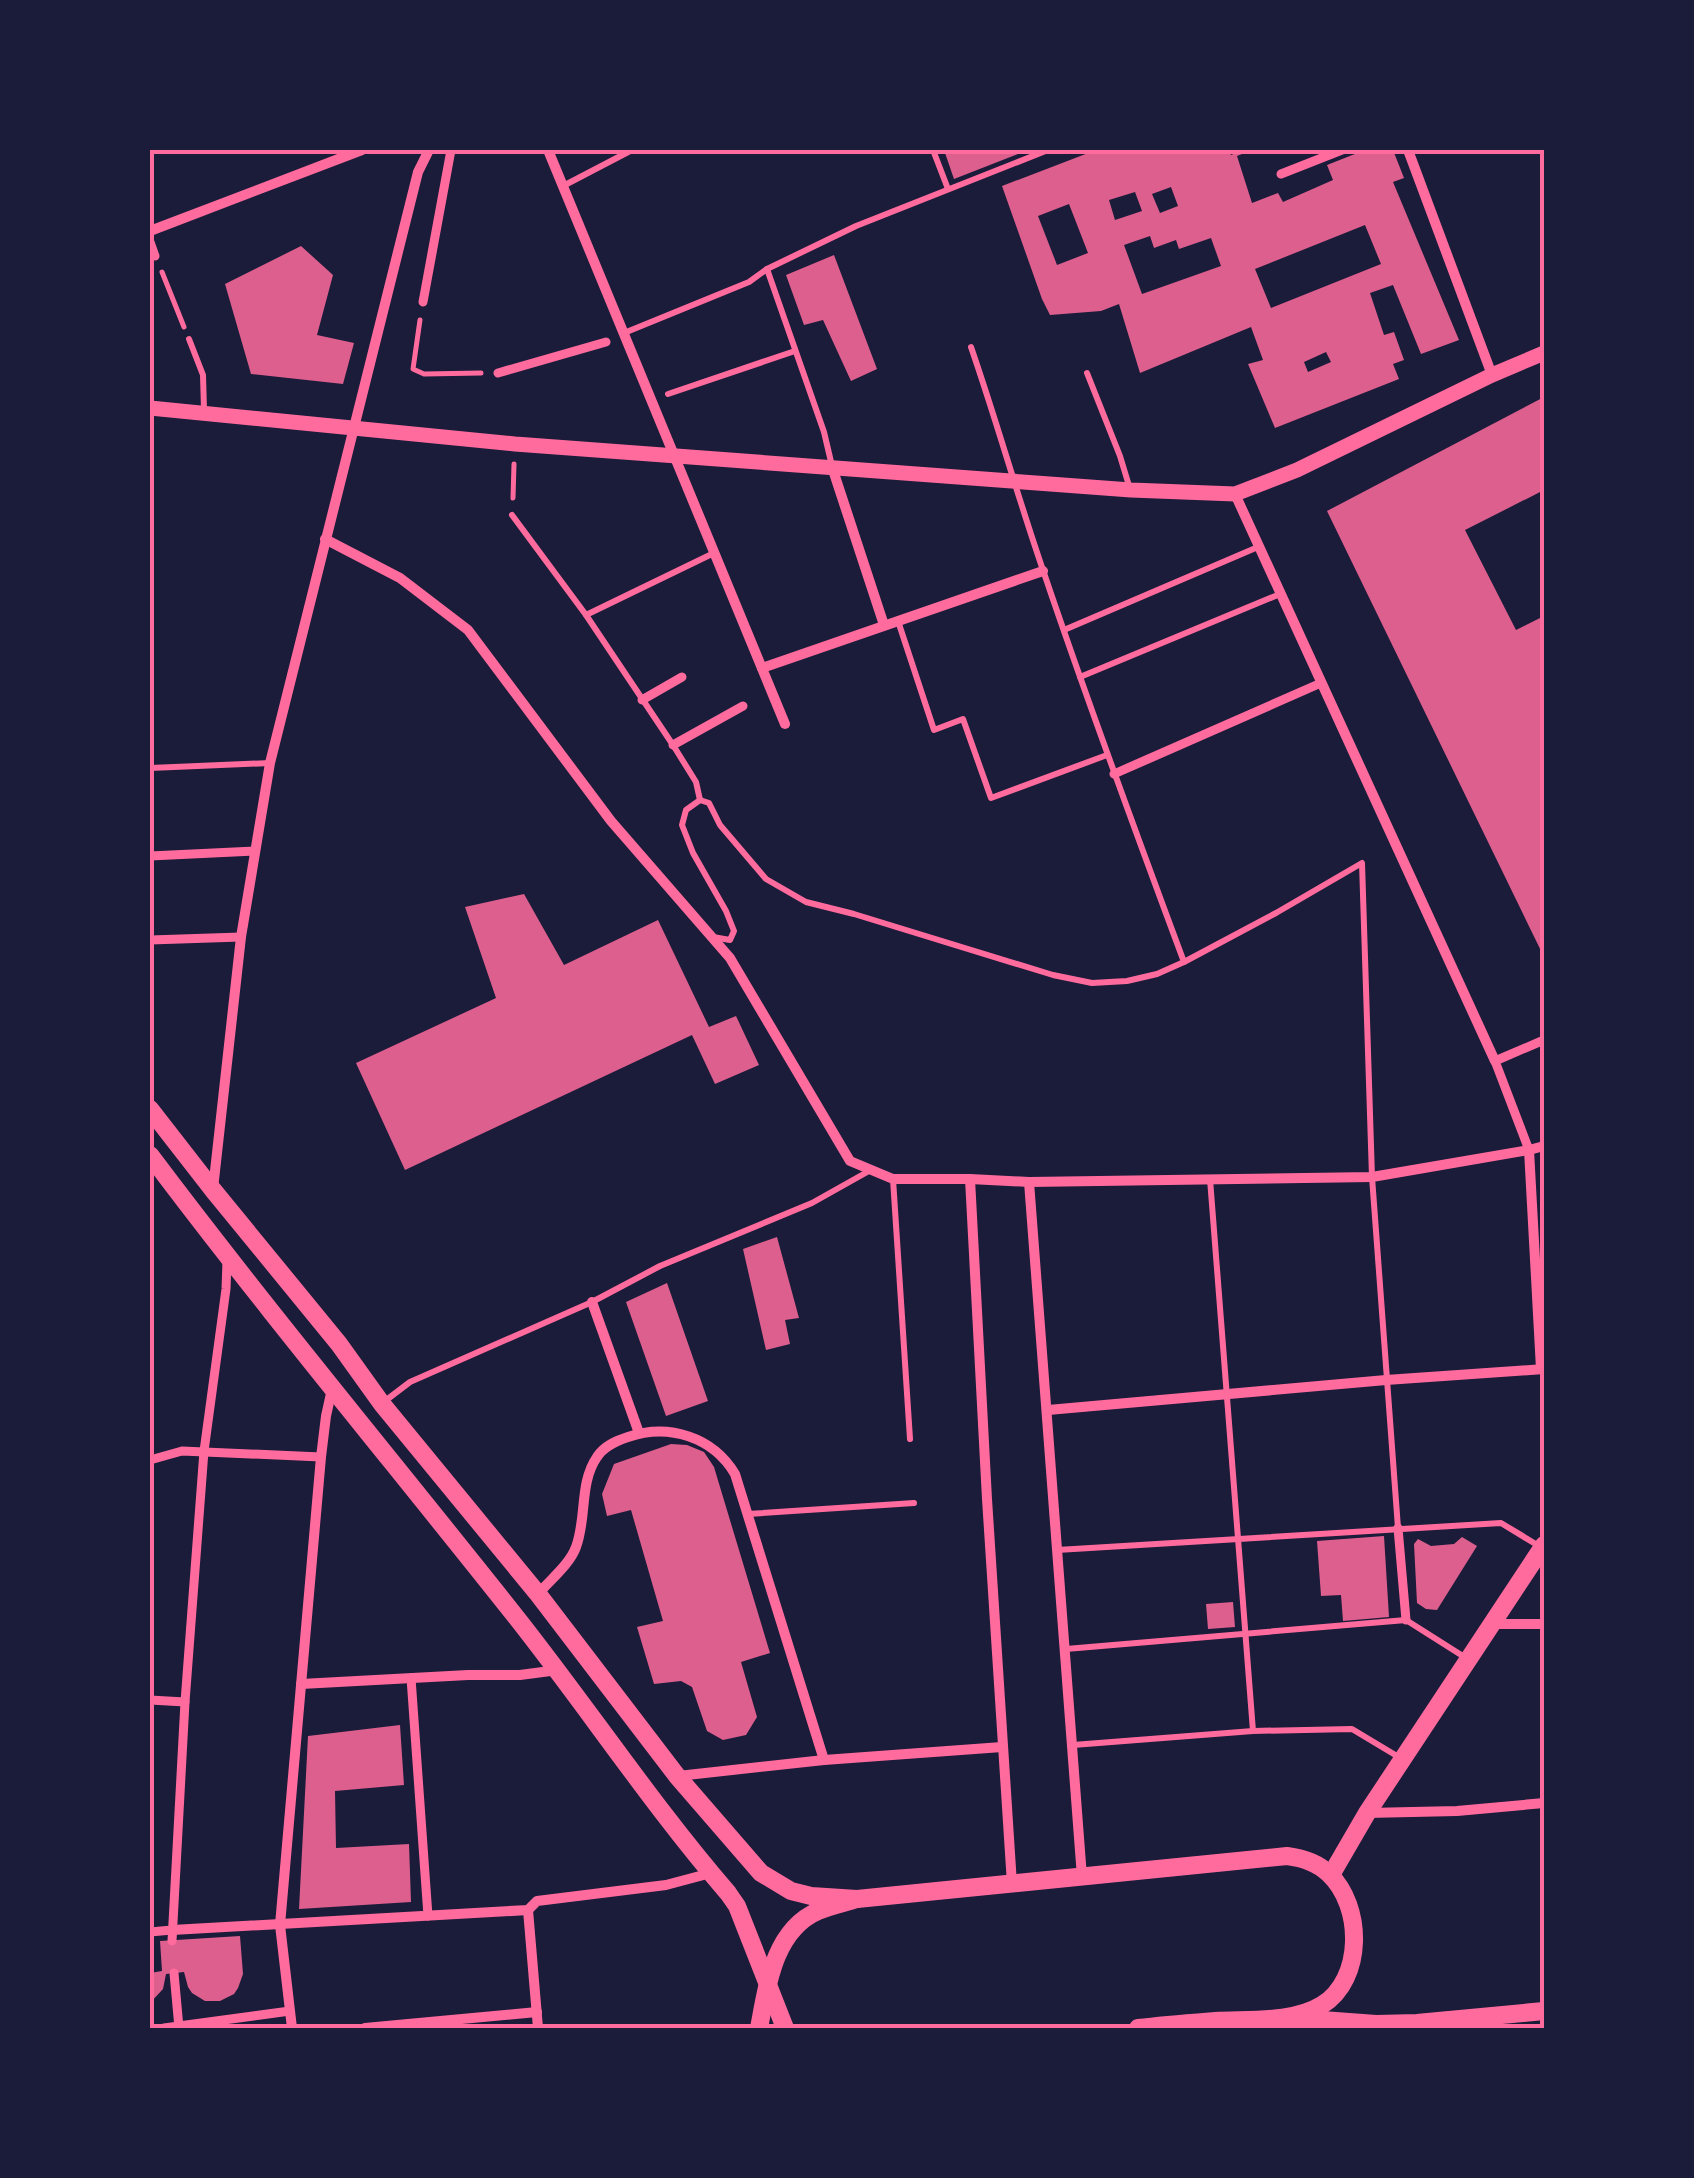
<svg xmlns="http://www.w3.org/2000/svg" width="1694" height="2178" viewBox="0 0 1694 2178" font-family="Inter,sans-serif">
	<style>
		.building { fill: #dd5f8e; fill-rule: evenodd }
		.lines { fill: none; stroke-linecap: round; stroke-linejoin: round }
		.path { stroke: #ff6b9d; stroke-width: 5 }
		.service { stroke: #ff6b9d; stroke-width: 6 }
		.pedestrian { stroke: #ff6b9d; stroke-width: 9 }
		.minor { stroke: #ff6b9d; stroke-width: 10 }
		.tertiary { stroke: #ff6b9d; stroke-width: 15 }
		.secondary { stroke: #ff6b9d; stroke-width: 18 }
		.neatline { fill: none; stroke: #ff6b9d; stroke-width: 4 }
	</style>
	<rect width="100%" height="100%" fill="#1b1b3a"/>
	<g class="building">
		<path d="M944 150H1028L954 179Z"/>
		<path d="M1096 150H1229L1231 155 1243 150H1252L1237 156 1252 203 1278 193 1283 202 1333 180 1327 165 1365 150H1393L1404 178 1393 182 1459 340 1421 354 1393 285 1370 293 1384 335 1394 332 1404 360 1393 364 1399 379 1275 428 1248 364 1263 360 1251 327 1140 373 1119 304 1101 311 1050 315 1042 299 1002 186ZM1171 187 1178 206 1160 213 1152 194ZM1135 192 1142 211 1115 220 1109 200ZM1069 204 1088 253 1057 265 1038 216ZM1365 225 1381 264 1271 308 1255 269ZM1150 236 1154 248 1176 240 1179 249 1211 238 1221 266 1142 294 1124 245ZM1326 352 1331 362 1308 372 1304 362Z"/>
		<path d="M301 246 333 275 317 335 354 343 343 384 251 374 225 284Z"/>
		<path d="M834 255 877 369 851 381 823 320 804 325 786 275Z"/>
		<path d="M1544 397V490L1465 530 1516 630 1544 616V957L1327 511Z"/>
		<path d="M524 894 564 965 658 920 709 1027 736 1016 759 1065 715 1084 692 1035 405 1170 356 1063 496 998 465 907Z"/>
		<path d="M777 1237 799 1318 785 1320 790 1344 766 1350 743 1249Z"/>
		<path d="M667 1283 708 1401 666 1416 626 1302Z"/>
		<path d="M671 1444 687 1445 704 1452 714 1467 770 1653 741 1662 757 1717 746 1735 723 1740 707 1731 692 1687 681 1681 654 1684 637 1627 663 1621 631 1510 607 1516 602 1494 614 1464Z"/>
		<path d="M1384 1536 1389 1617 1343 1621 1341 1595 1321 1596 1317 1541Z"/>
		<path d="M1462 1537 1477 1546 1437 1610 1426 1609 1417 1603 1414 1544 1418 1539 1431 1546 1454 1544Z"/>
		<path d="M1233 1602 1235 1627 1208 1629 1206 1604Z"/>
		<path d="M400 1725 404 1785 335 1791 336 1848 409 1844 411 1902 299 1909 308 1736Z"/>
		<path d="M240 1936 243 1974 238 1988 234 1994 220 2001H205L192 1993 188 1987 184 1972 166 1974 163 1989 150 2003V1973L162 1971 160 1941Z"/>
	</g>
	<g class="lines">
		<g class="path">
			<path d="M162 272 184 327"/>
			<path d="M420 320 413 369 424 374 481 373"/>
			<path d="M513 498 514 464"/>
		</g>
		<g class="service">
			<path d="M933 150 948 189"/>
			<path d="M563 186 632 150"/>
			<path d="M767 269 824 432 832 466"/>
			<path d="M624 333 749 282 767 269 856 226 1048 150"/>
			<path d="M189 339 203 375 204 410"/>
			<path d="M971 347C997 422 1018 498 1044 573 1088 703 1136 833 1184 962"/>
			<path d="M1087 373 1120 456 1130 489"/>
			<path d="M668 394 795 351"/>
			<path d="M512 515 586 615 673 745 696 782 700 800"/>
			<path d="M586 615 714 553"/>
			<path d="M898 621 934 730 963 719 991 798 1107 755"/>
			<path d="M1064 630 1258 547"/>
			<path d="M1080 677 1280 594"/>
			<path d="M150 768 270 763"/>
			<path d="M713 937 730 940 734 931 726 911 693 853 682 825 686 810 700 800 709 803 720 825 766 879 806 902 854 914 1053 975 1092 983 1127 981 1157 974 1184 962 1276 913 1362 863 1372 1177 1398 1528"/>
			<path d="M893 1179 910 1439"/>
			<path d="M1210 1179 1253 1731"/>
			<path d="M385 1401 410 1382 592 1302 660 1266 812 1203 869 1171"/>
			<path d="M748 1514 914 1503"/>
			<path d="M1057 1550 1501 1523 1539 1546"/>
			<path d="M1066 1649 1406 1620 1466 1658"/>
			<path d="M1073 1745 1253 1731 1352 1729 1402 1759"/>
		</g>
		<g class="pedestrian">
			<path d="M1281 174 1342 150"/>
			<path d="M150 242 155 256"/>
			<path d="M423 302 451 150"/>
			<path d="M498 373 606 342"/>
			<path d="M642 700 682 677"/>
			<path d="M673 745 743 706"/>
			<path d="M1114 774 1321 683"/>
			<path d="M150 856 255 851"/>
			<path d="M150 940 241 937"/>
			<path d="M1529 1150 1495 1061 1544 1040"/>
			<path d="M150 1460 182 1451 321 1457"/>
			<path d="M1398 1528 1406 1620"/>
			<path d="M411 1678 428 1916"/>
			<path d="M150 1700 185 1702"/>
			<path d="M150 1932 172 1930"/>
			<path d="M172 1941 185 1702 204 1451 226 1289 227 1261"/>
			<path d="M174 1973 179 2028"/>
			<path d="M164 2028 290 2011"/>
		</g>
		<g class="minor">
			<path d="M548 150 785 724"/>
			<path d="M1408 150 1492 375"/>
			<path d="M150 231 362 150"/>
			<path d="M832 467 884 625"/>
			<path d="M1235 494 1495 1061"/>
			<path d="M325 539 400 578 468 630 611 821 730 958 850 1161 893 1179H970L1029 1182 1372 1177 1529 1150 1544 1146"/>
			<path d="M762 668 1043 571"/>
			<path d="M1529 1150 1541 1369"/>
			<path d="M970 1179 987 1499 1012 1884"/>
			<path d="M1029 1182 1082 1877"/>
			<path d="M213 1189 241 937 270 763 418 172 429 150"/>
			<path d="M592 1302 639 1433"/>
			<path d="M1048 1410 1386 1380 1544 1369"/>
			<path d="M538 1594C550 1580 570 1564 576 1547 587 1518 579 1483 597 1457 604 1446 616 1441 628 1437 669 1423 713 1437 735 1474L824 1760"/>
			<path d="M1492 1624H1544"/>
			<path d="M301 1684 468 1675H520L558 1670"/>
			<path d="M678 1776 824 1760 1002 1747"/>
			<path d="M1367 1813 1457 1811 1544 1803"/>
			<path d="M528 1910 538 2028"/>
			<path d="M172 1930 528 1910 537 1901 666 1885 711 1873"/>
			<path d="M292 2028 280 1925 321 1457 326 1416 332 1389"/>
			<path d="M365 2028 537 2012"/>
		</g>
		<path class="tertiary" d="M150 408 515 444 1131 490 1235 494 1297 470 1492 375 1544 353"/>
		<g class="secondary">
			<path d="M150 1109 213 1190 339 1344 382 1404 538 1594 677 1776 761 1873 791 1891 811 1896 857 1899"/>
			<path d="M150 1155C268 1312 394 1463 516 1617 588 1708 652 1805 728 1893L737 1906 785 2028"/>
			<path d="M1331 1875 1367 1813 1544 1545"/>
			<path d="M1295 2018 1376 2024 1417 2023 1544 2011"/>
			<path d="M759 2028C767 1986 774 1930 818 1911 830 1906 844 1903 857 1899L1287 1856C1303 1858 1318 1863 1329 1874 1363 1906 1364 1979 1322 2005 1293 2023 1249 2019 1215 2021 1190 2023 1164 2025 1138 2028"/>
		</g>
	</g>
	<rect width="1694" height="2178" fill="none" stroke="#1b1b3a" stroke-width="305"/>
	<rect x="152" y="152" width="1390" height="1874" class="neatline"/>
</svg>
